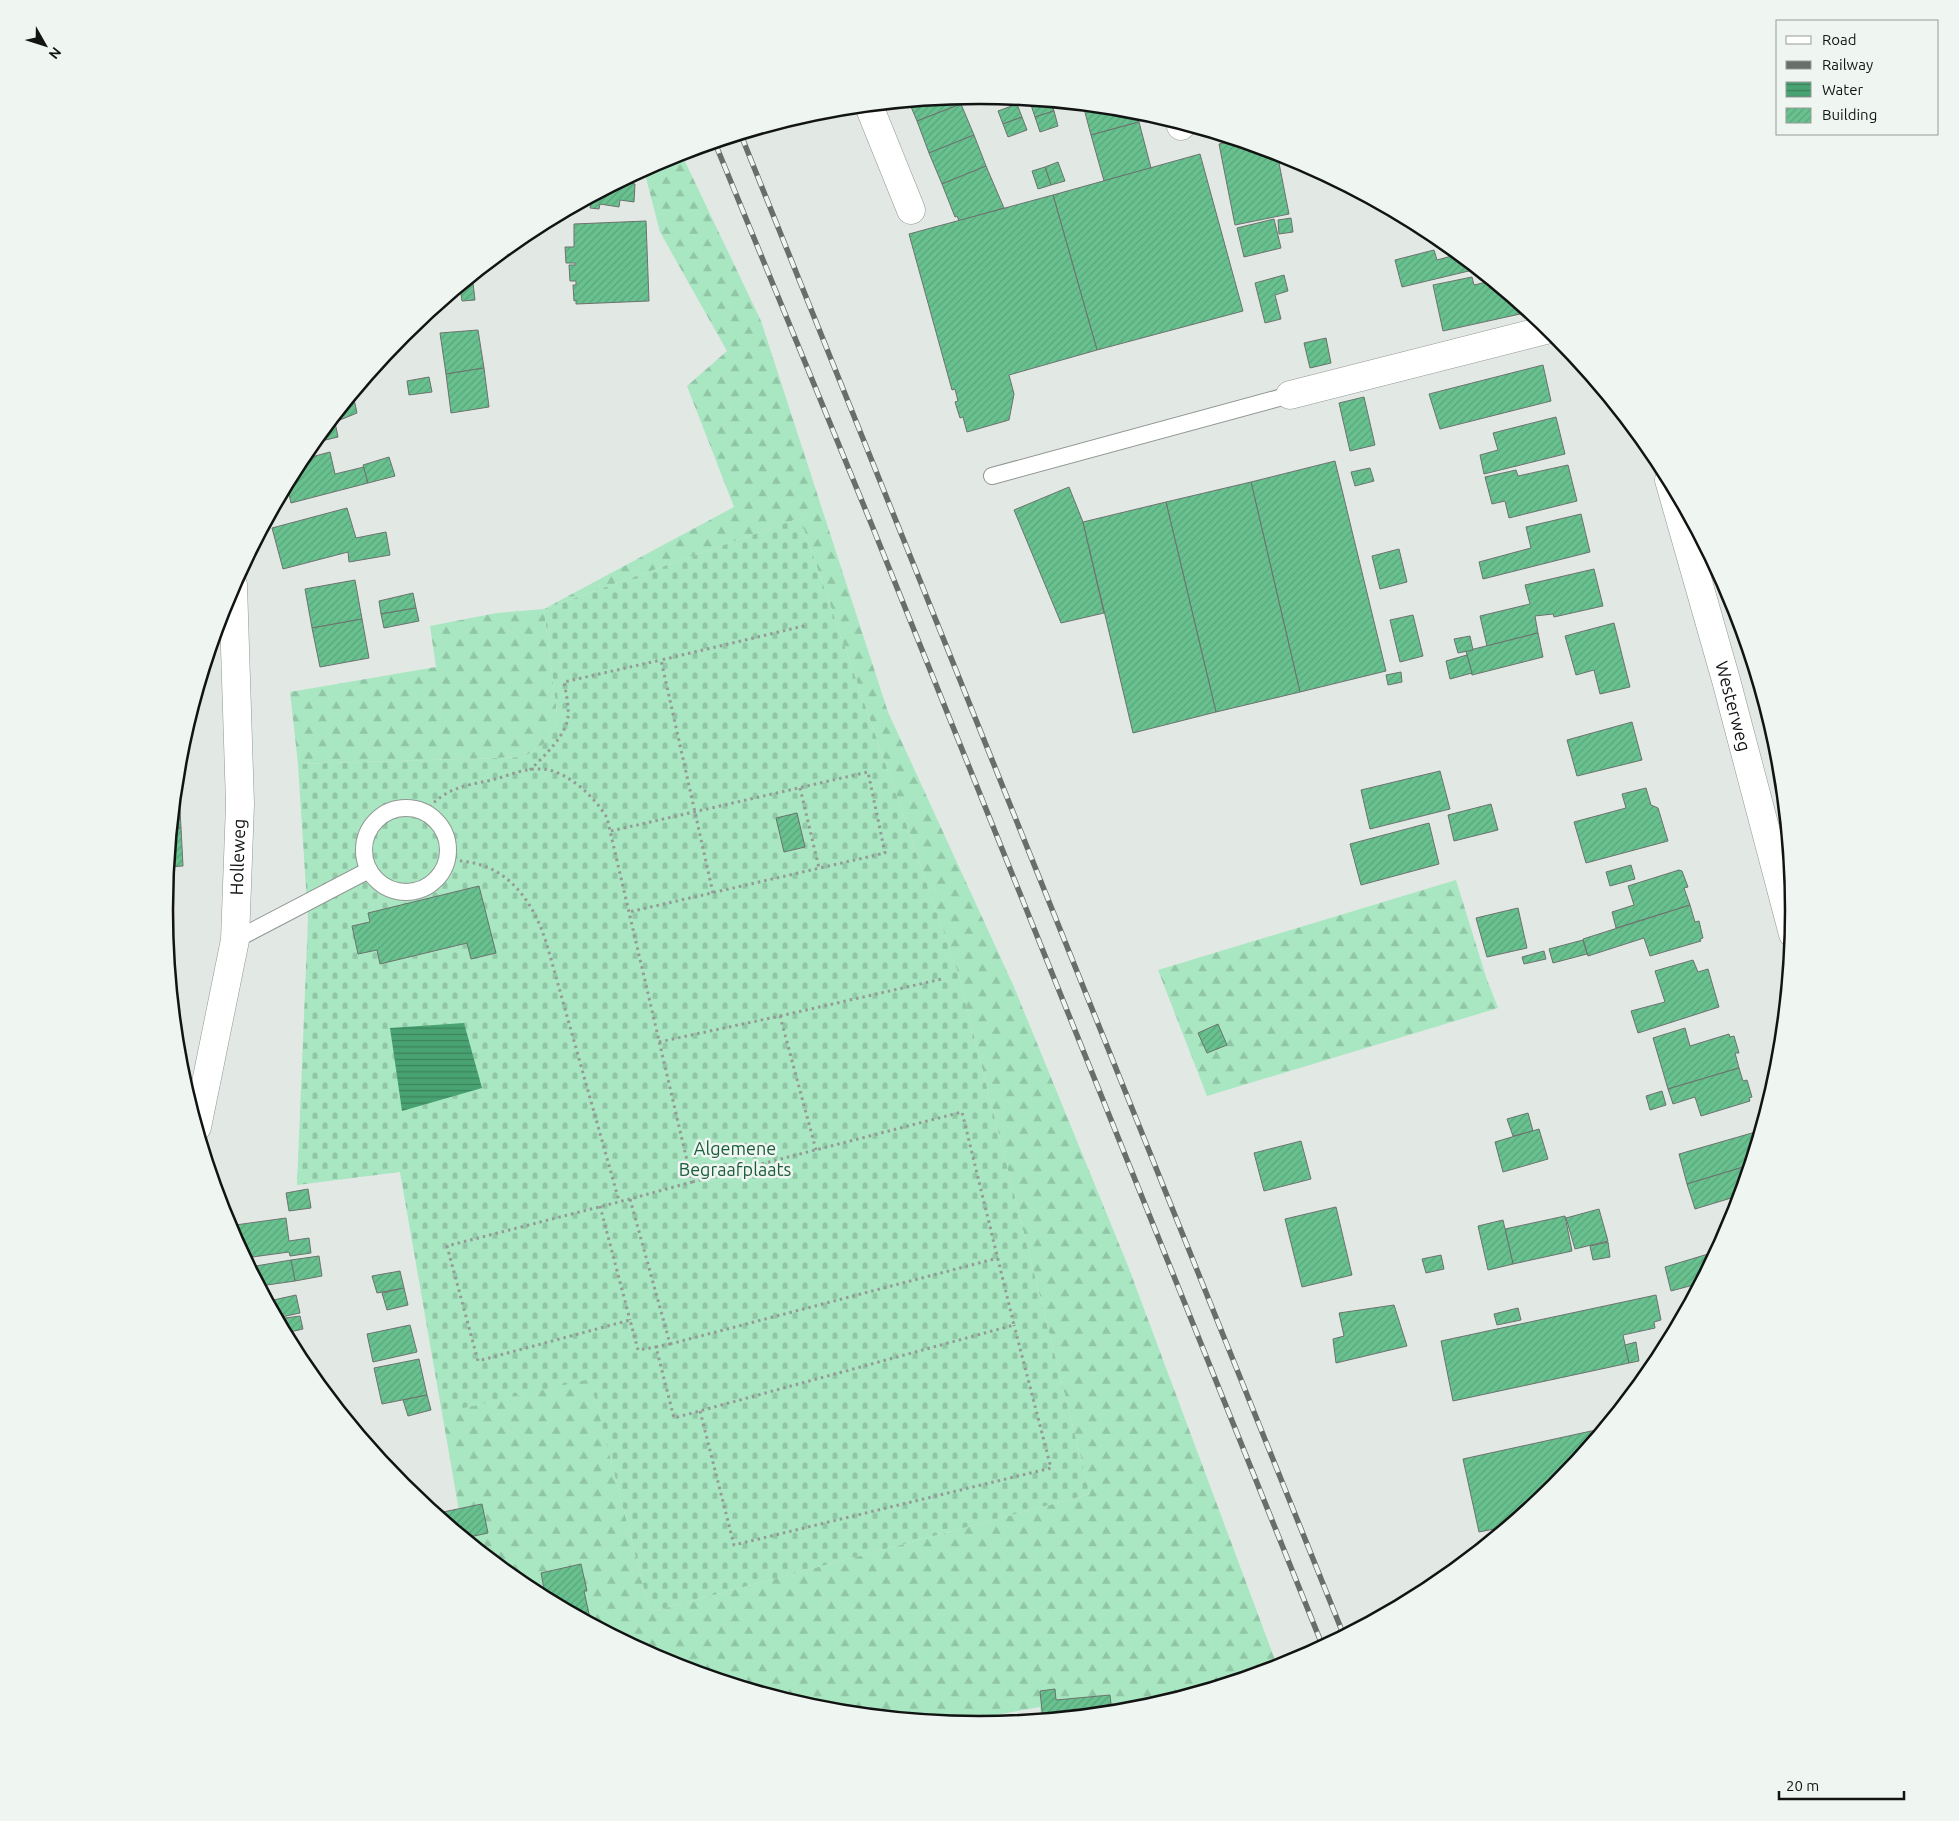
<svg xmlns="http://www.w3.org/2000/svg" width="1959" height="1821" viewBox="0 0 1959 1821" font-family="Ubuntu,sans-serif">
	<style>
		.forest { fill: url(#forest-firs) }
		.cemetery { fill: url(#cemetery-stones) }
		.water { fill: url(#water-rules) }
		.building { fill: url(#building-hatch); stroke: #6d726f }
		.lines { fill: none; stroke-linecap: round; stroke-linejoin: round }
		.lane-casing { stroke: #919793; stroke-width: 18 }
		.street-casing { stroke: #919793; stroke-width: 29 }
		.path { stroke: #959a97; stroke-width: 3; stroke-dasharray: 2.5 4; stroke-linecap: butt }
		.lane { stroke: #fff; stroke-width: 16 }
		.street { stroke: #fff; stroke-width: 28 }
		.rail-casing { stroke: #6a6e6b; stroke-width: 5.5 }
		.rail { stroke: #eff5f1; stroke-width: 4; stroke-dasharray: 11; stroke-linecap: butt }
		.labels { text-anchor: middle; stroke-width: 5; stroke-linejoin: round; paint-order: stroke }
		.street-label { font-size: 18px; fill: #121413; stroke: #eff5f1 }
		.park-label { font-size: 18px; fill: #1b5d3c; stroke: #eff5f1 }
		.rim { fill: none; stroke: #121413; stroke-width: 2.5 }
	</style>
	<defs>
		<pattern id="forest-firs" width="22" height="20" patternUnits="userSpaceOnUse" patternTransform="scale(1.25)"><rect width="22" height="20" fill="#a8e7c1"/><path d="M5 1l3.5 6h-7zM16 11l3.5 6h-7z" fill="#90c5a5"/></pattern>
		<pattern id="cemetery-stones" width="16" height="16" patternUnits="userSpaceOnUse" patternTransform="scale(1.25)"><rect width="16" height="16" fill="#a8e7c1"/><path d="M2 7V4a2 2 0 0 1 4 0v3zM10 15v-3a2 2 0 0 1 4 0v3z" fill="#90c5a5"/></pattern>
		<pattern id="water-rules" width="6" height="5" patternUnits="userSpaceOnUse" patternTransform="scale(1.25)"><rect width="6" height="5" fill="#48a272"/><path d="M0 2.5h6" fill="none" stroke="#3b835c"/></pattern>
		<pattern id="building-hatch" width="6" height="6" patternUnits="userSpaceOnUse" patternTransform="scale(1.25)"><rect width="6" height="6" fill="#68c18f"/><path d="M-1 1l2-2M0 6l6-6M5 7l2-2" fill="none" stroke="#59a57a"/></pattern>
	</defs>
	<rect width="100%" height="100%" fill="#e2e8e4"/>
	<g class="forest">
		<path d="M681 153 761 321 888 712 1014 987 1128 1266 1278 1668 1138 1710 1041 1720 1040 1707 952 1723 820 1710 667 1664 526 1588 455 1530 462 1528 442 1413 590 1378 650 1612 1090 1494 958 973 800 518 544 609 558 721 545 743 524 757 298 764 290 692 436 667 430 626 497 613 544 609 734 507 687 386 727 351 660 232 644 170 668 157Z"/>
		<path d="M1456 880 1486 977 1498 1008 1207 1096 1158 970Z"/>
	</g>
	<path class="cemetery" d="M800 518 958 973 1090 1494 650 1612 590 1379 442 1413 400 1172 297 1185 308 919 298 764 524 757 545 743 558 721 544 609Z"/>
	<path class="water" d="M464 1023 482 1088 402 1111 390 1028Z"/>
	<g class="building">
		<path d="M959 97 961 104 917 121 909 102Z"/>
		<path d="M1035 100 1051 102 1054 111 1035 117 1030 102Z"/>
		<path d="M961 104 974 135 929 153 917 121Z"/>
		<path d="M1017 104 1022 117 1003 124 998 111Z"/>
		<path d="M1083 105 1135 110 1139 122 1091 135Z"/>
		<path d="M1054 111 1058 126 1040 132 1035 117Z"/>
		<path d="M1022 117 1027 130 1008 137 1003 124Z"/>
		<path d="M1139 122 1151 168 1104 181 1091 135Z"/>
		<path d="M974 135 986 166 942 184 929 153Z"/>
		<path d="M1236 140 1277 153 1289 214 1235 225 1219 144Z"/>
		<path d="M1200 154 1243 311 1097 350 1053 195Z"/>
		<path d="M1058 162 1065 181 1051 185 1045 167Z"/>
		<path d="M986 166 1004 208 959 221 957 216 955 217 942 184Z"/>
		<path d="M1045 167 1051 185 1038 189 1032 171Z"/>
		<path d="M622 181 635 184 634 202 620 200 619 207 600 204 599 209 590 208 591 203 583 202Z"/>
		<path d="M1053 195 1097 350 1009 375 1014 394 1009 420 967 432 963 417 960 418 955 402 958 401 955 389 952 390 909 234Z"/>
		<path d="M1291 218 1293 232 1279 234 1278 220Z"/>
		<path d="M1274 219 1281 248 1244 257 1237 228Z"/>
		<path d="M646 221 649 301 576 304V300L574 301 573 285H576V281H570L569 265H575V263H566L565 247H574V224Z"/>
		<path d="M1434 250 1437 260 1459 254 1477 269 1402 287 1395 260Z"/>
		<path d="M1284 275 1288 291 1275 295 1281 319 1265 323 1255 283Z"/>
		<path d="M1472 277 1474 285 1491 281 1529 312 1443 331 1433 285Z"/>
		<path d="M473 283 475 300 462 301 460 287 464 284Z"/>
		<path d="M478 330 484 368 446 374 440 333Z"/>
		<path d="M1326 338 1331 363 1310 368 1304 343Z"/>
		<path d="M1543 365 1551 401 1440 429 1429 394Z"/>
		<path d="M484 368 489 407 451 413 446 374Z"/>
		<path d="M429 377 432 392 409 395 407 381Z"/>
		<path d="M1364 397 1375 445 1350 451 1339 403Z"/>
		<path d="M354 399 357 413 335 422 338 437 313 443 349 400Z"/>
		<path d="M1556 417 1565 454 1484 474 1480 455 1498 450 1493 433Z"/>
		<path d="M330 452 335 474 364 467 368 483 291 503 287 485 300 460Z"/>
		<path d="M389 457 395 476 368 483 363 465Z"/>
		<path d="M1335 461 1386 671 1300 692 1251 482Z"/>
		<path d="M1568 465 1577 501 1509 518 1505 501 1492 504 1485 477 1516 470 1518 476Z"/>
		<path d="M1370 468 1374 481 1355 486 1351 472Z"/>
		<path d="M1251 482 1300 692 1216 712 1166 502Z"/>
		<path d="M1069 487 1083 522 1104 613 1061 623 1014 510Z"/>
		<path d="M1166 502 1216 712 1133 733 1083 522Z"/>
		<path d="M347 508 356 538 386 532 390 555 349 562 348 552 283 569 272 528Z"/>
		<path d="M1581 514 1590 552 1483 579 1479 562 1531 548 1526 527Z"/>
		<path d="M1399 549 1407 582 1380 589 1372 556Z"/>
		<path d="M1594 569 1603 606 1554 617 1553 614 1535 616 1538 633 1487 646 1480 616 1530 604 1525 585Z"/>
		<path d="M355 580 362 619 312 628 305 589Z"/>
		<path d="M413 593 416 608 381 614 379 601Z"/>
		<path d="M416 608 419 621 384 628 381 614Z"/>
		<path d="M1413 615 1423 656 1400 662 1390 620Z"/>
		<path d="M362 619 369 658 320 667 312 628Z"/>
		<path d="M1614 623 1630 687 1600 694 1594 670 1576 675 1565 636Z"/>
		<path d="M1538 633 1543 657 1472 675 1466 651Z"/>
		<path d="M1470 636 1473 650 1458 653 1454 639Z"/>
		<path d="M1467 655 1472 673 1450 679 1446 661Z"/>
		<path d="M1401 672 1402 682 1388 685 1386 675Z"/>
		<path d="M1632 722 1642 760 1577 776 1567 740Z"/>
		<path d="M184 737 188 757 179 759 180 751Z"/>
		<path d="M1440 771 1450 809 1370 829 1361 790Z"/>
		<path d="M1646 788 1651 805 1658 808 1668 841 1586 863 1574 822 1626 808 1622 794Z"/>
		<path d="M176 791H179L181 828 172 829Z"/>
		<path d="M1491 804 1498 830 1454 841 1448 815Z"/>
		<path d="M797 813 805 847 784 852 776 818Z"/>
		<path d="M1429 823 1439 864 1361 885 1350 844Z"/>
		<path d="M181 828 183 866 168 867 172 829Z"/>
		<path d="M1631 865 1635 879 1610 886 1606 872Z"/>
		<path d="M1679 870 1682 871 1688 887 1684 888 1690 905 1616 928 1612 912 1634 905 1628 886Z"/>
		<path d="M479 886 496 953 471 959 467 943 380 964 377 950 358 954 352 926 370 922 368 913Z"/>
		<path d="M165 905H172L171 944 167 943Z"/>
		<path d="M1690 905 1695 922 1699 921 1703 938 1700 939 1701 941 1650 956 1644 938 1588 956 1583 939Z"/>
		<path d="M1518 908 1527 948 1487 957 1476 918Z"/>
		<path d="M1583 940 1587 954 1553 963 1549 949Z"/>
		<path d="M1544 951 1546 959 1524 964 1522 957Z"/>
		<path d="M1693 960 1698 972 1708 969 1719 1007 1638 1033 1631 1011 1665 1002 1655 971Z"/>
		<path d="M1218 1024 1227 1045 1207 1053 1198 1033Z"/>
		<path d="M1685 1028 1690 1046 1729 1034 1730 1037 1734 1036 1739 1053H1735L1739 1068 1668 1089 1653 1038Z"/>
		<path d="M1739 1068 1743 1081 1747 1080 1752 1097 1749 1098 1750 1101 1701 1116 1695 1097 1673 1104 1668 1089Z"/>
		<path d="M1662 1091 1666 1105 1650 1110 1646 1096Z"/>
		<path d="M1528 1113 1533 1131 1513 1136 1507 1119Z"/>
		<path d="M1539 1129 1548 1159 1503 1172 1495 1142Z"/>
		<path d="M1759 1131 1760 1133 1750 1165 1687 1184 1679 1154Z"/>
		<path d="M1301 1141 1311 1179 1264 1191 1254 1153Z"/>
		<path d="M1750 1165 1741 1195 1695 1209 1687 1184Z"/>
		<path d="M308 1189 311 1208 289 1211 286 1193Z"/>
		<path d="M1336 1207 1352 1275 1302 1287 1285 1219Z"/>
		<path d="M1599 1209 1608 1241 1575 1249 1566 1218Z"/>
		<path d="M1565 1216 1572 1251 1513 1264 1505 1229Z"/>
		<path d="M286 1218 289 1241 309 1238 311 1253 290 1256 289 1252 245 1258 228 1226Z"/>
		<path d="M1503 1220 1513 1264 1488 1270 1478 1226Z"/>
		<path d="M1608 1242 1610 1257 1593 1260 1590 1246Z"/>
		<path d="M1718 1251 1701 1283 1671 1291 1665 1267Z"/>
		<path d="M1441 1255 1444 1269 1426 1273 1422 1259Z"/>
		<path d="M319 1256 322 1276 295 1281 291 1260Z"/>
		<path d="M291 1260 295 1281 260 1286 250 1267Z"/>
		<path d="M400 1271 404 1288 377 1293 372 1276Z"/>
		<path d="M404 1288 408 1305 387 1310 382 1293Z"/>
		<path d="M296 1295 300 1313 277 1318 269 1301Z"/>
		<path d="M1656 1295 1661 1320 1654 1322 1655 1328 1623 1335 1629 1363 1453 1401 1441 1341Z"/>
		<path d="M1394 1305 1407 1346 1336 1363 1333 1339 1344 1336 1339 1313Z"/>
		<path d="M1518 1308 1521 1320 1497 1325 1494 1314Z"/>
		<path d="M300 1316 303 1329 290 1332 293 1347 278 1319Z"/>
		<path d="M410 1325 417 1352 373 1362 367 1334Z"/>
		<path d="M1636 1342 1639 1361 1629 1363 1625 1345Z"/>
		<path d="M419 1359 427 1395 382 1404 374 1368Z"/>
		<path d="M427 1395 431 1410 408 1416 403 1400Z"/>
		<path d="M1605 1428 1556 1487 1509 1526 1479 1532 1463 1459Z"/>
		<path d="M482 1504 488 1533 465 1538 445 1522 443 1512Z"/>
		<path d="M581 1564 587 1591H584L591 1623 550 1601 549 1599H546L541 1573Z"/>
		<path d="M1055 1689 1056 1700 1110 1695 1112 1713 1043 1720 1040 1691Z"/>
	</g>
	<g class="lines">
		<defs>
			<g id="lane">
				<path d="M992 476 1290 395"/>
				<circle cx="406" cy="850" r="42"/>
				<path d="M235 940 369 870"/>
			</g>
			<g id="street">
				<path d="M869 106 911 210"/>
				<path d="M1180 123 1181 126"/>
				<path d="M1290 395 1550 329"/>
				<path id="s1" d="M1669 480 1726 680 1793 934"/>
				<path id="s2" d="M197 1127 235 940 240 804 233 585"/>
			</g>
		</defs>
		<use href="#lane" class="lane-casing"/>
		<use href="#street" class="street-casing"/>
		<g class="path">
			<path d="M530 770C543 757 566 736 568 717 569 706 566 693 564 682L661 660"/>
			<path d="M800 788 819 868"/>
			<path d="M425 812C445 788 463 786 492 780 508 776 524 768 541 769 567 770 595 797 607 818L692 1182 630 1199 670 1344 656 1347 674 1418 1014 1325 962 1112 692 1182"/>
			<path d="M611 831 868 772 885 853 629 912"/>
			<path d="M447 859C457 861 468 861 477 864 518 874 539 915 549 952L619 1201"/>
			<path d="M713 893 661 660 808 625"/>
			<path d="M780 1016 942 979"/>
			<path d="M659 1042 780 1016 816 1150"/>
			<path d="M630 1199 447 1246 478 1361 630 1320 638 1350 656 1347"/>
			<path d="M600 1206 630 1320"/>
			<path d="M670 1344 998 1258"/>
			<path d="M700 1411 734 1545 1051 1468 1014 1325"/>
		</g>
		<use href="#lane" class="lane"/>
		<use href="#street" class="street"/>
		<defs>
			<g id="rail">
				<path d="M741 135 1344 1636"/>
				<path d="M715 143 873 528 1323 1647"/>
			</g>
		</defs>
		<use href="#rail" class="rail-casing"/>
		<use href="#rail" class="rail"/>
	</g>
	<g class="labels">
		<g class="street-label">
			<text dy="6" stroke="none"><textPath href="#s1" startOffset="235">Westerweg</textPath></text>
			<text dy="6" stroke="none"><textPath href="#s2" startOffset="274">Holleweg</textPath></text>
		</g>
		<g class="park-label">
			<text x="735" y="1155">Algemene<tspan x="735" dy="21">Begraafplaats</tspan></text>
		</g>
	</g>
	<path d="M0 0H1959V1821H0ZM173 910a806 806 0 1 1 1612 0a806 806 0 1 1-1612 0Z" fill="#eff5f1" fill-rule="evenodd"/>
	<path class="rim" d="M173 910a806 806 0 1 1 1612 0a806 806 0 1 1-1612 0Z"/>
	<rect x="1776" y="20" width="162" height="115" fill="#eff5f1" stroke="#979b98"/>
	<rect x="1786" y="36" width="25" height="8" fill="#ffffff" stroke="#979b98"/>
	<text x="1822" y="45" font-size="15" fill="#121413">Road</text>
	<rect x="1786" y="61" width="25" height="8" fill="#6a6e6b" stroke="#979b98"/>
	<text x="1822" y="70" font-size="15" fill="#121413">Railway</text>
	<rect x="1786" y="82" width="25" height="15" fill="url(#water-rules)" stroke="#979b98"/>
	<text x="1822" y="95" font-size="15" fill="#121413">Water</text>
	<rect x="1786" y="108" width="25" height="15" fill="url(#building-hatch)" stroke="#979b98"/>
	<text x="1822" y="120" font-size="15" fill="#121413">Building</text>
	<g transform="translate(45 45) rotate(129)" stroke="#eff5f1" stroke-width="4" paint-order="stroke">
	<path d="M0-4L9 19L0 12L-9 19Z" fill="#121413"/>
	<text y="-8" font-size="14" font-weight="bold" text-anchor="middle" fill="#121413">N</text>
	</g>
	<path d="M1779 1791v8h125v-8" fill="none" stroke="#121413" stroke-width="2.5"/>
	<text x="1786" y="1791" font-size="15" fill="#121413" stroke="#eff5f1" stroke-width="4" paint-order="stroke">20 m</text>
</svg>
